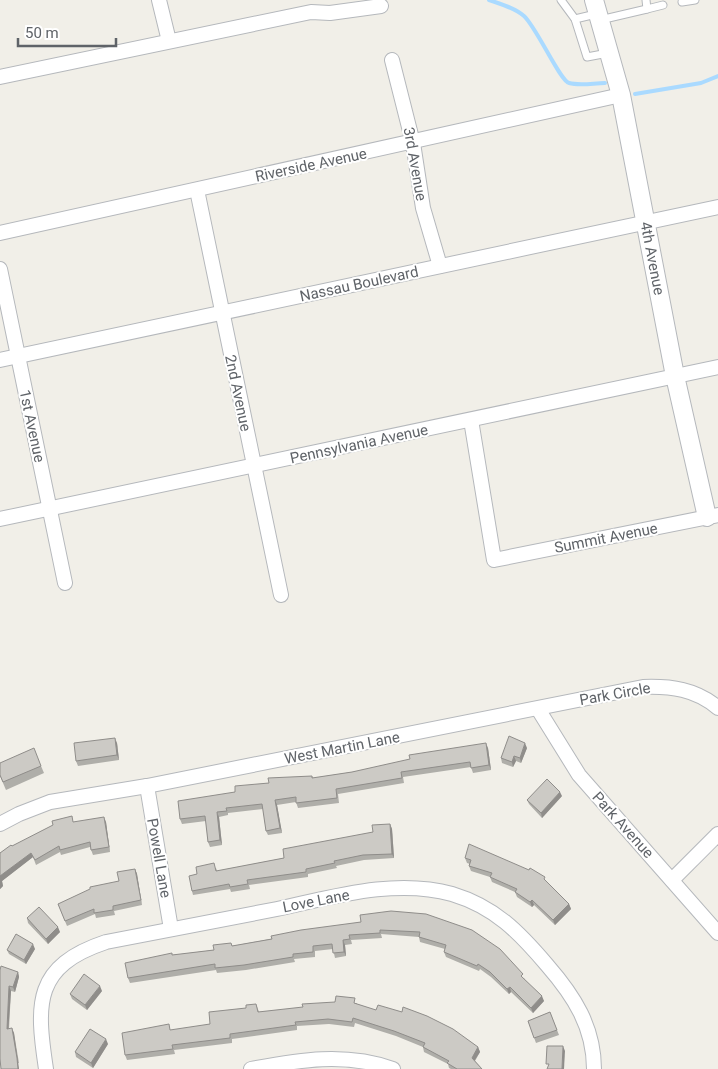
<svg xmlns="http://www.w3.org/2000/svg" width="718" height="1069" viewBox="0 0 718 1069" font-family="Roboto,sans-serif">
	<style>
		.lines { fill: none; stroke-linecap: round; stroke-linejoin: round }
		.stream { stroke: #aadaff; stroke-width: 4 }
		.service-casing { stroke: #b5b8bc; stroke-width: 9 }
		.minor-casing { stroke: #b5b8bc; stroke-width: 16 }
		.tertiary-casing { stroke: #b5b8bc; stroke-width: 20 }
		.service { stroke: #fff; stroke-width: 7 }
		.minor { stroke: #fff; stroke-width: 14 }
		.tertiary { stroke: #fff; stroke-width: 18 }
		.wall { fill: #afaea9 }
		.shaded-wall { fill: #8f8d8a }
		.building { fill: #cccac5; stroke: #8f8d8a }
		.labels { text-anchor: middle; stroke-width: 4; stroke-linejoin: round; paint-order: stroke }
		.street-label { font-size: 15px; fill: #5f6368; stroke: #fff }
	</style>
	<rect width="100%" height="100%" fill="#f1efe8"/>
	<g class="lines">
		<g class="stream">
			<path d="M489 0C501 4 515 8 524 16 537 28 560 81 569 83 580 86 594 83 605 83"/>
			<path d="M635 94 701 83 718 76"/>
		</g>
		<defs>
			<g id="service">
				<path d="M561 0 575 19 587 57 608 53"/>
				<path d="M682 2 695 0"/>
				<path d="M647 9 663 5"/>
				<path d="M575 19 596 14"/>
				<path d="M600 20 647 9 646 0"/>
			</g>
			<g id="minor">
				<path d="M159 0 169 41"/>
				<path d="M392 60 413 143 423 208 440 266"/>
				<path d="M0 77 311 12 330 13 381 6"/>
				<path d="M197 190 281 595"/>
				<path d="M0 233 621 95"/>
				<path d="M0 269 65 583"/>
				<path d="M0 360 718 207"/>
				<path d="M471 420 494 560 718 515"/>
				<path d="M0 519 718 367"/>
				<path d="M538 709 579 775 718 933"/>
				<path d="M147 786 171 929"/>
				<path d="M0 824 19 814 50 802 147 786 643 687C671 686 696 689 718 708"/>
				<path d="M672 880 718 834"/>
				<path d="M46 1069C36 1003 34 966 106 942 163 931 220 920 277 909 333 897 395 878 452 894 495 907 519 932 547 965 574 996 594 1027 594 1069"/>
				<path d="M251 1069C299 1060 345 1052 393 1069"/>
			</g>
			<g id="tertiary">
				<path id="s1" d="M594 0 621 95 675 376 707 517"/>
			</g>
		</defs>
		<use href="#service" class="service-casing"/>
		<use href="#minor" class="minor-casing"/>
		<use href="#tertiary" class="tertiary-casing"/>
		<use href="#service" class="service"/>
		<use href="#minor" class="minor"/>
		<use href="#tertiary" class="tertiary"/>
	</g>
	<g class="wall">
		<path d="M117 743 119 760 78 766 76 761Z"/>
		<path d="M488 748 491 770 473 773 471 767 403 777 404 783 338 794 339 803 298 808 296 802 277 805 282 833 268 835 266 831 263 809 228 813V815L219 817 222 845 210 847 208 842 206 821 182 824 180 819 235 792 269 783 312 776 313 778 352 772Z"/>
		<path d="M527 748 521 763 516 761 513 767 502 763 501 758Z"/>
		<path d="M0 763 41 766 44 773 6 790 0 776Z"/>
		<path d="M562 796 542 818 529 804 527 800Z"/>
		<path d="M74 822H106L110 852 93 855 90 847 61 855 60 852 36 865 33 857 2 881 3 886 0 889V853L12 846Z"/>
		<path d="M390 824 392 829 394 858 364 860 336 866 337 868 308 874V877L249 885 250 889 231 892 230 889 193 895 192 891 197 874 216 868 217 871 284 858 373 832Z"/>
		<path d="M465 858 547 882 569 904 571 909 555 925 534 905 532 907 517 897 515 892 492 882 490 877 471 871 469 866 470 864 467 863Z"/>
		<path d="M135 869 137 874 142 905 114 911 115 915 96 918 95 914 67 926 58 904 119 881Z"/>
		<path d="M391 911 525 979H524L544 1001 533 1013 511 992 509 994 491 977 480 969 479 971 446 957 444 952 445 949 420 942 419 937 381 934 382 938 351 940 352 944 345 945 346 956 335 958 333 949 315 951V957L294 959 295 962 246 970 217 973 216 970 130 983 128 978 173 955 214 950 231 943 232 946 361 922Z"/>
		<path d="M27 918 60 932 48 944 28 923Z"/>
		<path d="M35 949 26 964 9 954 7 950Z"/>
		<path d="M0 970 18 972 19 977 15 992 11 991 9 1029 14 1033 19 1063 1 1069Z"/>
		<path d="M102 991 87 1010 72 999 70 994Z"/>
		<path d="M357 1003V1004L478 1047 480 1052 475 1061 482 1069H451L449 1068 448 1064 424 1052 423 1047 396 1036 355 1023 354 1027 329 1024 297 1026V1030L232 1039V1043L174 1050 175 1054 127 1060 125 1055 210 1024 256 1004 259 1012Z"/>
		<path d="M550 1012 559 1035 536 1043 528 1021Z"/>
		<path d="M108 1044 93 1068 76 1057 75 1052Z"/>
	</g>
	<g class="shaded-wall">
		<path d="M115 738 117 743 119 760 117 755Z"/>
		<path d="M486 743 488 748 491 770 489 765Z"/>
		<path d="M525 743 527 748 521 763 520 758Z"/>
		<path d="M514 756 516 761 513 767 512 762Z"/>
		<path d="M560 792 562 796 542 818 541 813Z"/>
		<path d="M275 800 277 805 282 833 280 828Z"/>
		<path d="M217 812 219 817 222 845 220 840Z"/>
		<path d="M104 817 106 822 110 852 109 847Z"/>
		<path d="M390 824 392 829 394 858 392 854Z"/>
		<path d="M31 853 33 857 2 881 3 886 0 889V876Z"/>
		<path d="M135 869 137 874 142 905 141 900Z"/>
		<path d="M532 900 534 905 532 907 530 902Z"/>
		<path d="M569 904 571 909 555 925 553 920Z"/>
		<path d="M58 927 60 932 48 944 46 939Z"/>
		<path d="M343 940 345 945 346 956 344 952Z"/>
		<path d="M33 944 35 949 26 964 24 960Z"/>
		<path d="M18 972 19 977 15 992 13 987Z"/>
		<path d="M9 986 11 991 8 1034 7 1029Z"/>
		<path d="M100 986 102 991 87 1010 85 1005Z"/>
		<path d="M510 987 511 992 509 994 507 989Z"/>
		<path d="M542 996 544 1001 533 1013 531 1008Z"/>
		<path d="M12 1028 14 1033 19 1069H18Z"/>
		<path d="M106 1039 108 1044 93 1068 91 1063Z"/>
		<path d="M563 1046 565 1051 564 1069H562Z"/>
		<path d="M478 1047 480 1052 473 1063 472 1058Z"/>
	</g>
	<g class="building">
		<path d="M509 736 525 743 520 758 514 756 512 762 501 758Z"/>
		<path d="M115 738 117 755 76 761 74 743Z"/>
		<path d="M486 743 489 765 471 768 470 762 401 772 402 778 336 789 337 798 296 803V797L275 800 280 828 266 831 262 804 226 808 227 811 217 812 220 840 208 842 205 816 180 819 178 801 235 792V786L269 783 268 778 312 776V778L352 772 410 759 409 755Z"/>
		<path d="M34 748 41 766 3 782 0 775V763Z"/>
		<path d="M547 779 560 792 541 813 527 800Z"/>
		<path d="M72 816 73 822 104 817 109 847 91 850 90 842 60 850 59 846 35 860 31 853 0 876V853L11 845 12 846 53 825 52 821Z"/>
		<path d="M390 824 392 854 363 855 334 861 335 863 306 869V872L247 880 248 884 230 887 229 884 192 891 189 876 197 874 196 867 214 863 216 871 284 858 283 849 373 832 372 825Z"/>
		<path d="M469 844 529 870 530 868 545 877 544 879 569 904 553 920 532 900 530 902 515 892 517 889 490 877 492 873 469 866 471 860 465 858Z"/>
		<path d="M135 869 141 900 113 906V910L94 913V909L65 921 58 904 90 889V887L119 881 117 872Z"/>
		<path d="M39 907 58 927 46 939 27 918Z"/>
		<path d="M391 911 426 914 472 930 500 949 523 974 521 976 542 996 531 1008 510 987 507 989 490 972 478 964 477 966 444 952 446 945 419 937 420 932 380 930V933L349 935 350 939 343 940 344 952 333 953 332 944 313 946V952L293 954V957L244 965 215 968V964L128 978 125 963 172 953V955L214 950 213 945 231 943 232 946 272 939 271 936 301 930 361 922 360 915Z"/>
		<path d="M16 934 33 944 24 960 7 950Z"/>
		<path d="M1 966 18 972 13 987 9 986 7 1029 12 1028 17 1058 18 1069H1L0 1059V970Z"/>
		<path d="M84 974 100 986 85 1005 70 994Z"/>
		<path d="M336 996 355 998 354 1003 376 1010 378 1005 402 1012 403 1007 427 1016 453 1029 478 1047 472 1058 482 1069H457L447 1063 449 1061 423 1047 425 1043 394 1031 353 1018 352 1022 328 1019 295 1022 296 1025 230 1034V1038L172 1045 173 1049 125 1055 122 1033 169 1024 170 1030 210 1024 209 1012 246 1008V1005L256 1004 258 1012 303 1007 302 1004 335 1002Z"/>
		<path d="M550 1012 557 1030 534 1038 528 1021Z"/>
		<path d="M90 1029 106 1039 91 1063 75 1052Z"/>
		<path d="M547 1046H563L562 1069H547L549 1064H546Z"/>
	</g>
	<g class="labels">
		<g class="street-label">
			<text transform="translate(415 164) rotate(80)" y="5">3rd Avenue</text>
			<text transform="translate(311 165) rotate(-12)" y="5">Riverside Avenue</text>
			<text dy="5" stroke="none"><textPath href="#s1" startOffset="265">4th Avenue</textPath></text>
			<text transform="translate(359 284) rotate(-12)" y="5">Nassau Boulevard</text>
			<text transform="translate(238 393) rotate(78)" y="5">2nd Avenue</text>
			<text transform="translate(32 426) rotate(78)" y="5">1st Avenue</text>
			<text transform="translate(359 444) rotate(-12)" y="5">Pennsylvania Avenue</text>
			<text transform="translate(606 538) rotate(-11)" y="5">Summit Avenue</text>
			<text transform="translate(615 694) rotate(-10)" y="5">Park Circle</text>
			<text transform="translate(342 748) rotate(-11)" y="5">West Martin Lane</text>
			<text transform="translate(623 825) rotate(48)" y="5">Park Avenue</text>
			<text transform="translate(159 858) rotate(80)" y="5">Powell Lane</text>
			<text transform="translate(316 901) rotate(-11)" y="5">Love Lane</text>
		</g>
	</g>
	<path d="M18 38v8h98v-8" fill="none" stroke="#5f6368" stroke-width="2.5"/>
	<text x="25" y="38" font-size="15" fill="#5f6368" stroke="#ffffff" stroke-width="4" paint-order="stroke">50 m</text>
</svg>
